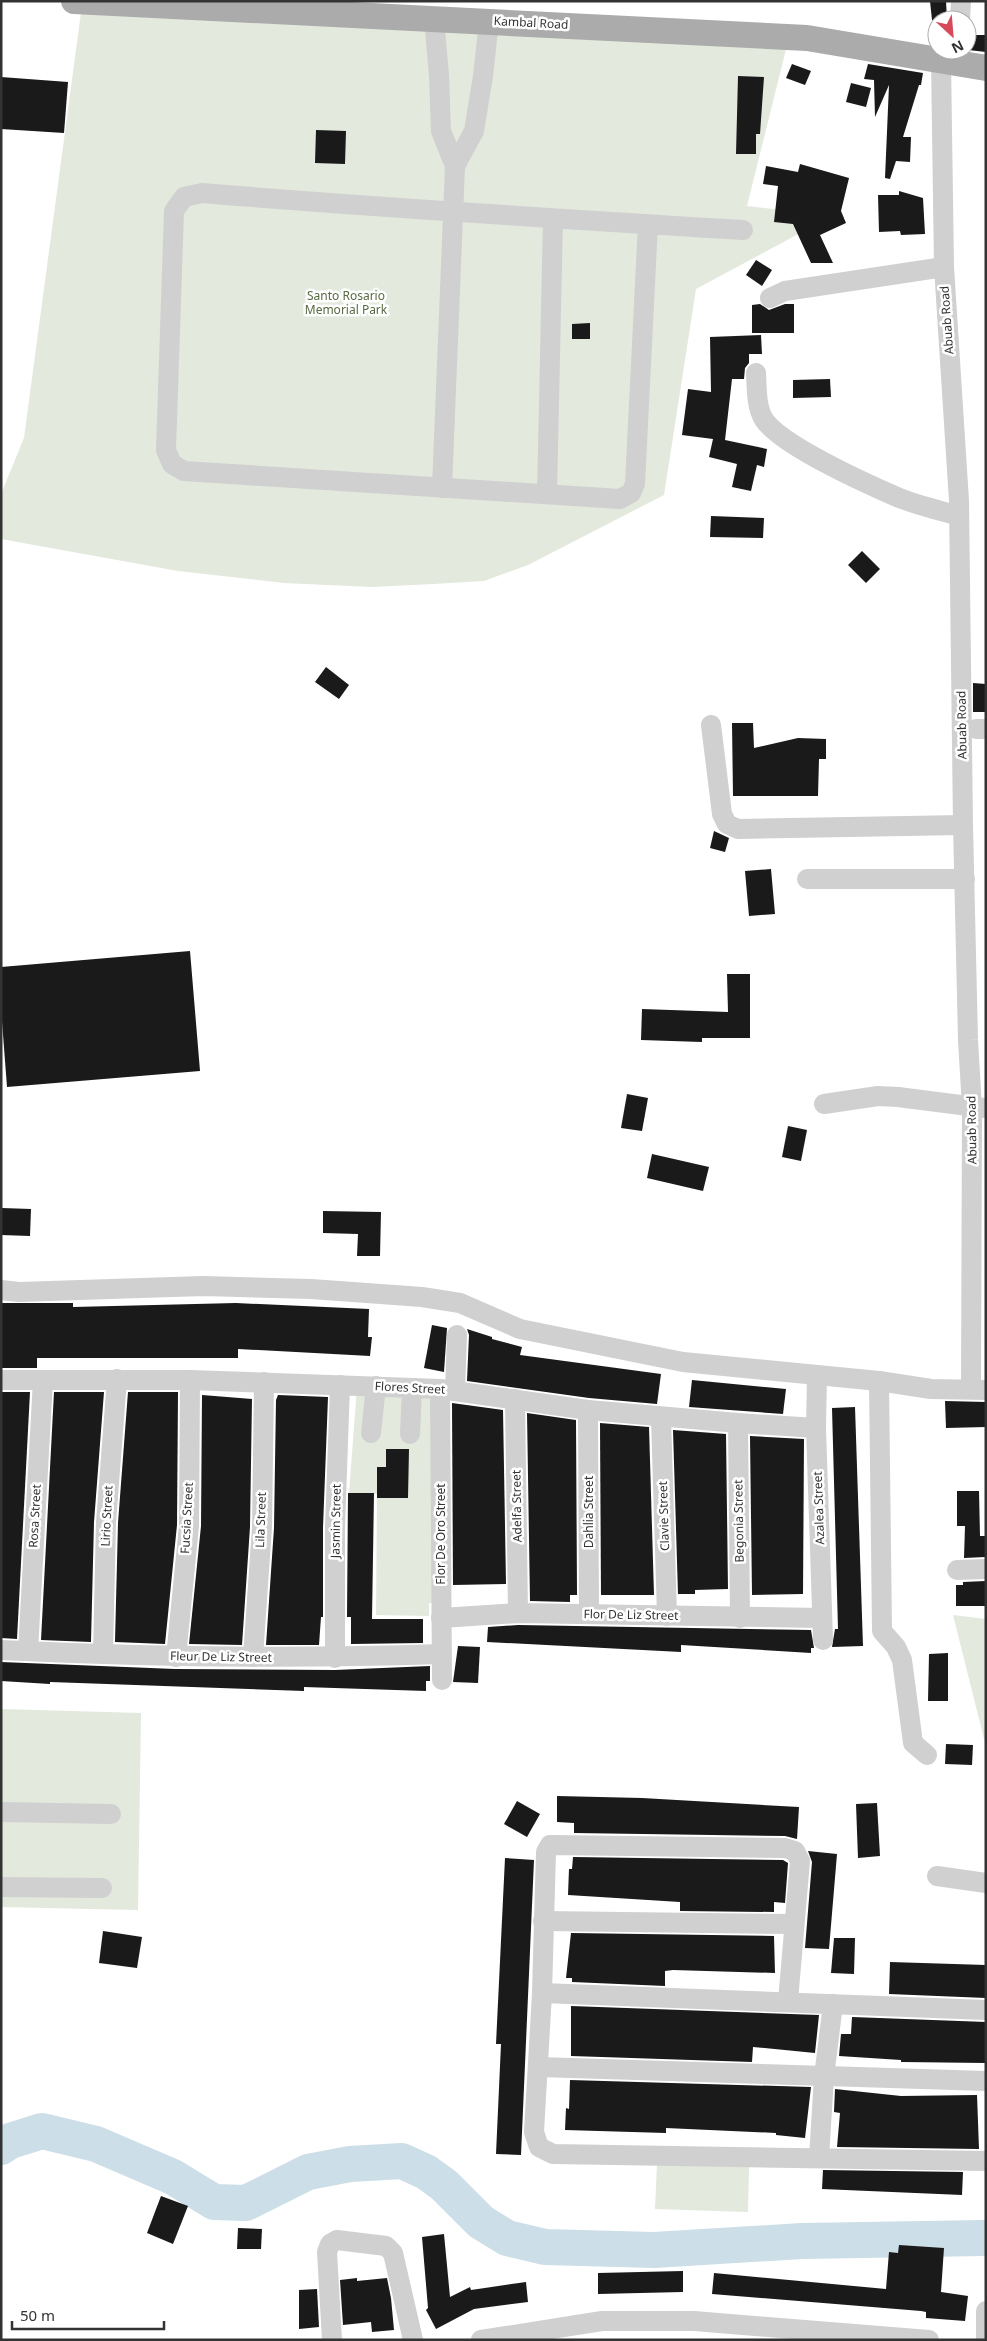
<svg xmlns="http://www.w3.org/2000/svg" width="987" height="2341" viewBox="0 0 987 2341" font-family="'Noto Sans',sans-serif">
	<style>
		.green { fill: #e3e9dd }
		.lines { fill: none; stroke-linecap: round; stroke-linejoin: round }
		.river { stroke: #ccdee7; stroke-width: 36 }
		.building { fill: #1a1a1a }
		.minor { stroke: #d0d0d0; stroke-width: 20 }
		.major { stroke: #ababab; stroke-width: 26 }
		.labels { text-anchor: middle; stroke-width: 5; stroke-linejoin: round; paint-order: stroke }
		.street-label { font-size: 12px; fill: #333; stroke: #fff }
		.park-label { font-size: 12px; fill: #586b43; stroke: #fff }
	</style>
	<rect width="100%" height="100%" fill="#fff"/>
	<g class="green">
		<path d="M82 5 789 37 747 206 809 213 804 231 696 289 664 495 528 565 484 581 433 584 372 587 284 583 178 571 1 539V494L24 438Z"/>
		<path d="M357 1387 432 1396V1603H429V1616L376 1615 377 1494 349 1493Z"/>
		<path d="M953 1615 986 1619V1747Z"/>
		<path d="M1 1709 141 1713 138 1910 1 1907Z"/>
		<path d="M657 2164 749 2167 748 2212 655 2209Z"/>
	</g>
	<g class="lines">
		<path class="river" d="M1 2147 10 2141 42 2131 96 2144 173 2177 214 2202 246 2203 308 2172 350 2164 402 2161 426 2172 444 2185 481 2222 507 2238 545 2247 654 2250 802 2241 984 2238"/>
	</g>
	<g class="building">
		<path d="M930 1H946L947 20H932Z"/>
		<path d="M968 35H986V52L968 50Z"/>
		<path d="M792 64 811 71 805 85 786 78Z"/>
		<path d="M868 64 923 73 921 85H919L903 137H911L910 162 896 161 890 179 885 178 889 85 875 117 874 80 864 79Z"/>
		<path d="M738 76 764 77 760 134H756V154H736Z"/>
		<path d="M1 77 68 82 64 133 1 129Z"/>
		<path d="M851 83 871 88 866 107 846 102Z"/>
		<path d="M316 130 346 131 345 164 315 163Z"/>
		<path d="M800 164 849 178 841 211 846 223 820 235 833 263H811L793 224 774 222 778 186 763 184 766 166 798 172Z"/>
		<path d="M899 191 923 198 925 234 901 235 900 231 879 232 878 195H899Z"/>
		<path d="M756 260 772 270 762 286 746 275Z"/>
		<path d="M760 304 769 310 785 304H794V333H752V305Z"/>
		<path d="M590 323V339H572V324Z"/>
		<path d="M761 335 762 354H749V363L745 368 744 379H732L725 440 767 449 764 467 757 465 751 491 732 487 737 464 709 457 713 439 682 435 688 389 711 392 710 337Z"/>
		<path d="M830 379 831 397 793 398V380Z"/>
		<path d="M711 516 764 518 763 538 710 537Z"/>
		<path d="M862 551 880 569 866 583 848 565Z"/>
		<path d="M326 667 349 685 339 699 315 682Z"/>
		<path d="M973 683 986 684V712H973Z"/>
		<path d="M732 723H753L754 748 798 738 826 739V759H819L818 796H733Z"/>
		<path d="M714 831 729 838 725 852 710 848Z"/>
		<path d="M771 869 775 914 749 916 745 871Z"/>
		<path d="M190 951 200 1071 7 1087 1 1008V967Z"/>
		<path d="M727 974H750V1038H702V1042L641 1040 642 1009 728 1012Z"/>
		<path d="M627 1094 648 1098 642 1131 621 1128Z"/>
		<path d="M788 1126 807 1130 801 1161 782 1157Z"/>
		<path d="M652 1154 709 1167 703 1191 647 1178Z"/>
		<path d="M2 1208 31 1209 30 1236 1 1235Z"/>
		<path d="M323 1211 381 1212 380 1256H357L358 1234 323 1233Z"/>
		<path d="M1 1303H73V1307L236 1303 369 1309 368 1337H372L370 1356 238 1349V1358H37V1368H1Z"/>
		<path d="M432 1325 447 1328 444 1372 424 1368Z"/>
		<path d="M467 1329 492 1337V1339L522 1347 520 1355 661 1374 657 1404 589 1398 467 1381 469 1335Z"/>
		<path d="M692 1380 786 1389 783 1414 689 1407Z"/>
		<path d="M1 1392H30L17 1639 1 1638Z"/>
		<path d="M54 1392H104L94 1522 91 1642 41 1640Z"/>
		<path d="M128 1392H178L177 1525 165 1644 115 1642 118 1523Z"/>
		<path d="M202 1395 252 1399 250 1527 242 1645 189 1644 201 1526Z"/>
		<path d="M278 1395 328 1397 323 1528V1617H321L319 1645H266L274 1528 276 1400Z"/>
		<path d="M945 1401 986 1402V1427L946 1428Z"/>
		<path d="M452 1403 503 1410 506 1584 453 1585Z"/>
		<path d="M855 1407 863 1646 832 1647 835 1629H838L832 1408Z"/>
		<path d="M527 1413 576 1420 577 1595H570V1602L530 1601Z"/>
		<path d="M600 1423 649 1427 654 1595H601Z"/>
		<path d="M673 1430 726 1434 728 1589 695 1590V1594H678Z"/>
		<path d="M750 1436 804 1439 803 1594 752 1595Z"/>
		<path d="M386 1449H409L408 1498H377V1467H386Z"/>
		<path d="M957 1491H979L980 1536H986V1557L964 1558 965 1526H957Z"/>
		<path d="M348 1493H374L372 1619H423V1643L351 1644V1617H347Z"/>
		<path d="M986 1581V1606H956V1585H963V1582Z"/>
		<path d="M518 1625 811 1630 814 1648H811V1653L681 1645V1652L487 1642 488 1627Z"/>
		<path d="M458 1646 480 1647 478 1683 453 1682Z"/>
		<path d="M948 1653V1701H928L929 1654Z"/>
		<path d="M1 1662 175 1669 335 1670 430 1666V1681H426V1691L304 1687V1691L50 1682V1684L1 1681Z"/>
		<path d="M946 1744 973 1745 972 1765 945 1764Z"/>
		<path d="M557 1796 642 1798 799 1807 797 1839 785 1836 574 1833V1823L557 1822Z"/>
		<path d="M517 1801 540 1814 527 1837 504 1824Z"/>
		<path d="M877 1803 880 1856 858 1858 856 1804Z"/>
		<path d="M808 1851 837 1854 829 1949 805 1948 812 1862Z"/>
		<path d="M573 1857 783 1860 788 1863 785 1903 774 1902V1912L680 1911V1902L568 1895 569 1869H572Z"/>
		<path d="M505 1858 534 1860 521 2155 496 2154 501 2044H496Z"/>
		<path d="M103 1931 142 1937 137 1968 99 1963Z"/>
		<path d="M571 1933 774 1936 775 1973 673 1970 665 1971V1986L572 1982V1978H566Z"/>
		<path d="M834 1938H855L854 1974 831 1973Z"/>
		<path d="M890 1962 986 1965V1998L889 1994Z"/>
		<path d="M571 2006 819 2015 815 2053 753 2047 752 2062 571 2056Z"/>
		<path d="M852 2017 986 2022V2063L901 2062V2060L839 2056 841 2034H851Z"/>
		<path d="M570 2080 811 2087 805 2138 776 2135V2133L666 2128V2133L565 2130 566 2108 569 2109Z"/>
		<path d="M835 2089 901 2096 977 2095 979 2149 837 2147 840 2113 834 2112Z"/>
		<path d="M823 2170 963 2172 962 2195 822 2189Z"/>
		<path d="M161 2196 188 2206 173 2244 147 2233Z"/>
		<path d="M238 2228 262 2229 261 2249H237Z"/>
		<path d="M444 2234 450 2297 470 2287 471 2290 526 2282 528 2302 474 2309 436 2329 426 2310 428 2308 422 2237Z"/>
		<path d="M899 2245 944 2248 941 2292 968 2296 965 2321 926 2318V2312L921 2311 712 2294 714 2273 886 2289 889 2252 898 2253Z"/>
		<path d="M683 2271V2292L598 2294V2273Z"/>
		<path d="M357 2278V2281L387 2278 391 2298 394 2330 372 2332 371 2322 343 2325 340 2280Z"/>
		<path d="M317 2289 319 2327 299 2329V2290Z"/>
	</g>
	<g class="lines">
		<g class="minor">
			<path d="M434 19 439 75 441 131 455 166 442 488"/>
			<path d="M960 20 961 1"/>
			<path d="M941 61 944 267 959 501 963 825 968 1040 972 1108 971 1389"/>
			<path d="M455 166 474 131 483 76 489 21"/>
			<path d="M648 224 635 484 631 493 620 499 184 471 172 464 166 450 174 211 184 197 202 193C382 208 563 219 743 230"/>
			<path d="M770 298 785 291 944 267"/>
			<path d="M756 373C757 388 756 405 763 418 778 444 867 484 897 497 916 505 938 510 959 516"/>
			<path d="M547 494 553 219"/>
			<path d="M711 725 722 814 727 824 738 829 963 825"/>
			<path d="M976 729H986"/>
			<path d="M807 879H965"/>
			<path d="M824 1104 878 1096 898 1097 984 1108"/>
			<path d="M1 1290 19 1292 203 1286 311 1289 422 1297 460 1303 520 1329 683 1362 879 1381 931 1389 986 1390"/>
			<path d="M817 1375 816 1428 823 1640"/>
			<path d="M1 1380H190L440 1389 588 1410 738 1423 816 1428"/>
			<path d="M879 1381 882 1631 896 1647 902 1660 913 1743 927 1755"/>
			<path d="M440 1389 442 1680"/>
			<path d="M455 1391 457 1335"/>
			<path d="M515 1399 518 1613"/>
			<path d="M588 1410 589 1614"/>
			<path d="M661 1417 667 1616"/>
			<path d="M738 1423 740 1618"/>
			<path d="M371 1433 376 1386"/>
			<path d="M410 1434 412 1388"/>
			<path d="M957 1570 986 1569"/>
			<path d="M441 1618 518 1613 822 1618"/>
			<path d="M1 1650C148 1657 294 1659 441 1654"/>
			<path d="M28 1651 43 1380"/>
			<path d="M103 1654 106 1522 117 1379"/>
			<path d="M176 1657 189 1526 190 1380"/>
			<path d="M253 1657 262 1527 264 1382"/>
			<path d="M335 1658V1528L340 1385"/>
			<path d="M1 1812 111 1814"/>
			<path d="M937 1876 986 1883"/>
			<path d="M1 1887 102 1888"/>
			<path d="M543 1921 793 1924"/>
			<path d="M542 1993 986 2010"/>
			<path d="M788 2001 800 1861 795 1851 785 1848 550 1845 546 1852 542 1993 534 2132 539 2147 553 2154 986 2161"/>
			<path d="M538 2067 986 2081"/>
			<path d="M819 2158 824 2077 833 2004"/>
			<path d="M332 2340 327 2252 330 2244 337 2240 386 2246 393 2253 413 2340"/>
			<path d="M481 2340 602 2321H694L929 2340"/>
			<path d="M986 2340V2311"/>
		</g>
		<path class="major" d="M74 1 807 38 986 68"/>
	</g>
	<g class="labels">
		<g class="street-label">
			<text transform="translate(531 23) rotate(3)" y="4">Kambal Road</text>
			<text transform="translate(947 320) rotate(-94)" y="4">Abuab Road</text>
			<text transform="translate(962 725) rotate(-91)" y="4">Abuab Road</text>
			<text transform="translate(972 1130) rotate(-91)" y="4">Abuab Road</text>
			<text transform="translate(410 1388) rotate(3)" y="4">Flores Street</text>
			<text transform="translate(517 1506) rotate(-91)" y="4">Adelfa Street</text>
			<text transform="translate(819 1508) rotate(-92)" y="4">Azalea Street</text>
			<text transform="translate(589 1512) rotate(-90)" y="4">Dahlia Street</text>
			<text transform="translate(35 1516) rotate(-87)" y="4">Rosa Street</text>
			<text transform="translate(107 1516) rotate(-87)" y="4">Lirio Street</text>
			<text transform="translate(664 1516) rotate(-92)" y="4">Clavie Street</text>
			<text transform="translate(187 1518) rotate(-87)" y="4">Fucsia Street</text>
			<text transform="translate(261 1520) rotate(-88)" y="4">Lila Street</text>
			<text transform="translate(336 1521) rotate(-89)" y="4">Jasmin Street</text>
			<text transform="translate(739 1521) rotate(-91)" y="4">Begonia Street</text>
			<text transform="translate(441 1534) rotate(-90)" y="4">Flor De Oro Street</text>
			<text transform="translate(631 1615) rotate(1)" y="4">Flor De Liz Street</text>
			<text transform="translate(221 1657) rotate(1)" y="4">Fleur De Liz Street</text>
		</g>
		<g class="park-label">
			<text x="346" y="300">Santo Rosario<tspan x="346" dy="14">Memorial Park</tspan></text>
		</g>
	</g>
	<rect width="987" height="2341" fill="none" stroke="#333333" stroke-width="5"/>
	<g transform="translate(952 35) rotate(154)"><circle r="24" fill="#ffffff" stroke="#adadad"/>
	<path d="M0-4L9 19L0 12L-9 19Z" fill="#d64959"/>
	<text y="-8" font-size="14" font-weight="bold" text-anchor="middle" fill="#333333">N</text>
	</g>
	<path d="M12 2321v8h152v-8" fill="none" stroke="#333333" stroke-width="2.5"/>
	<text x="20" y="2321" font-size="15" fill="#333333" stroke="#ffffff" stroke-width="4" paint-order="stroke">50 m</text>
</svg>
